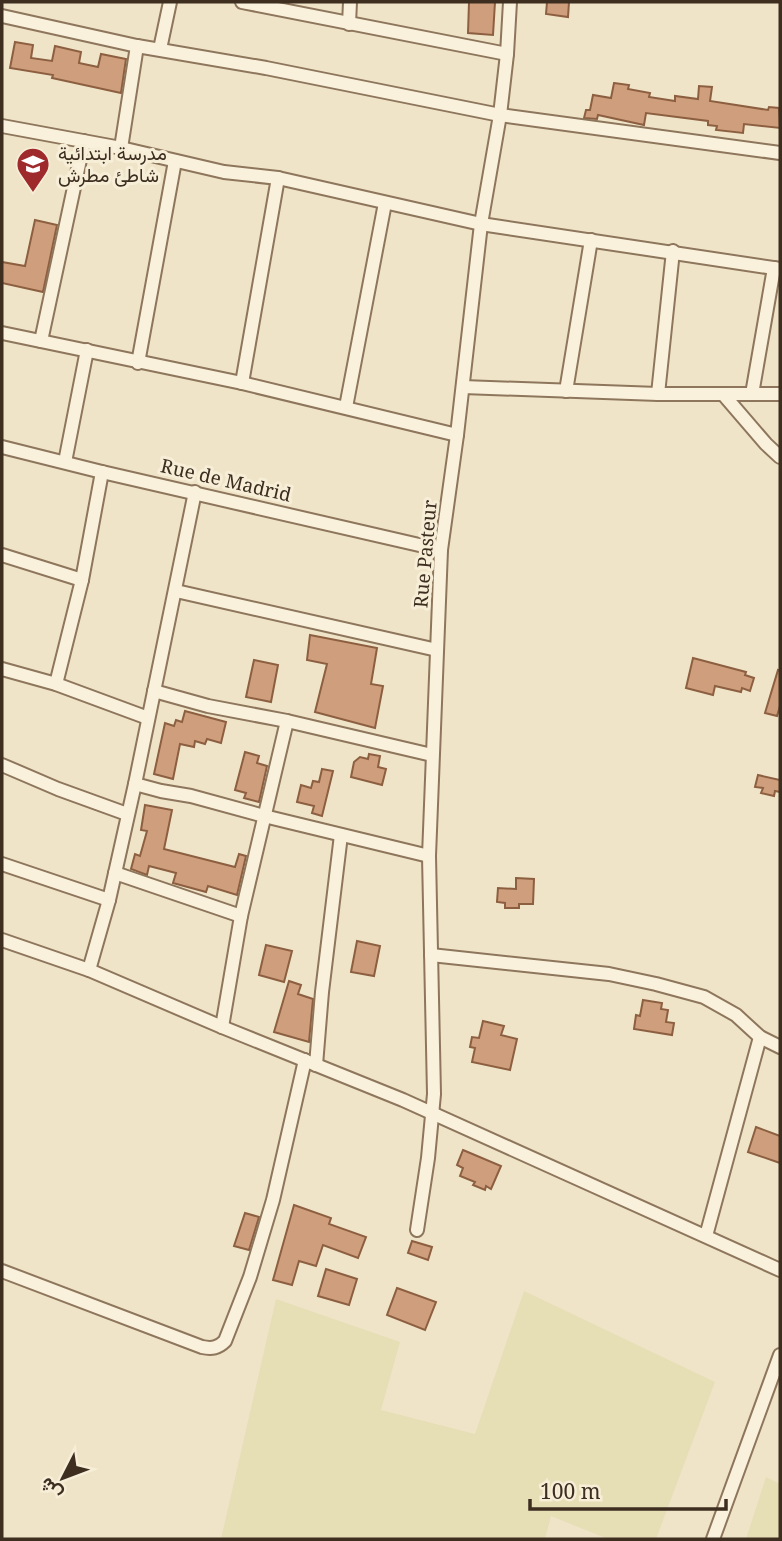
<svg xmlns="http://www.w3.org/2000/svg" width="782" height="1541" viewBox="0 0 782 1541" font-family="'Noto Serif',Vazirmatn,serif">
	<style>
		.farmland { fill: #e6deb5 }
		.building { fill: #cf9f7d; stroke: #8d5f41; stroke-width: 2 }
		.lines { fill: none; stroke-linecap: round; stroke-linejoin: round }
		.minor-casing { stroke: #8d765c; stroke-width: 16 }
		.minor { stroke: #faf1dc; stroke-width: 12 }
		.labels { text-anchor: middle; stroke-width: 6; stroke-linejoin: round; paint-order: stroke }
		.poi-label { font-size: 19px; fill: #3d2e20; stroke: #f7eed8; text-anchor: start }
		.street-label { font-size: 19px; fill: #3d2e20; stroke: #f7eed8 }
	</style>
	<rect width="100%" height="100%" fill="#f0e4c8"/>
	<g class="farmland">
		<path d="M524 1291 715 1382 656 1539H608L551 1516 545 1539H221L276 1299 400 1342 381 1410 475 1434Z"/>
		<path d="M766 1477 780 1484V1539H746Z"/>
	</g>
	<g class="building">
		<path d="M469 2H495L493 35 468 33Z"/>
		<path d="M547 2H569L568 17 546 14Z"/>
		<path d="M15 42 33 45 31 58 52 61 55 46 81 52 79 63 98 67 101 54 126 59 121 93 52 78 53 75 10 68Z"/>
		<path d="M614 83 629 85 628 89 650 93 649 97 675 101V96L698 99 699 86 712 87 710 101 768 110 769 107 779 108 780 128 744 124 743 133 716 130 717 126 708 125V121L646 113 644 125 598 115 597 119 584 118 586 110H590L593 95 611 98Z"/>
		<path d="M35 220 57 225 43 292 2 283V262L25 266Z"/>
		<path d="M310 635 377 648 371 684 383 686 375 728 315 712 327 664 307 660Z"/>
		<path d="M693 658 746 672 745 675 754 678 750 691 742 688 741 692 715 686 713 695 686 688Z"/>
		<path d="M254 660 278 665 271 702 246 697Z"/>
		<path d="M778 670 780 671V706L777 716 765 713Z"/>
		<path d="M185 711 226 722 221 743 207 739 205 744 195 741 194 747 180 744 173 779 154 774 165 723 174 726 176 720 182 722Z"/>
		<path d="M245 752 259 756 257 763 267 766 259 802 244 798 246 793 235 790Z"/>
		<path d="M369 754 380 756 378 767 386 769 382 785 351 777 354 762 360 757 368 759Z"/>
		<path d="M322 769 333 771 322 816 312 813 314 806 297 802 301 785 311 788 313 781 319 782Z"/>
		<path d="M758 775 780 780V792L775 791 774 796 761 793 763 788 755 787Z"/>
		<path d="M145 805 172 810 164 849 235 867 239 854 246 856 237 895 208 886 206 892 173 883 176 873 149 866 147 875 131 869 135 854 140 856 147 831 141 830Z"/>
		<path d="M516 878 534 879 533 904H519V908H505V903L497 902 498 888 516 889Z"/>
		<path d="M357 941 380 946 374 976 351 972Z"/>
		<path d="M266 945 292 951 284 982 259 975Z"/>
		<path d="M289 981 301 985 298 994 313 999 309 1042 274 1032Z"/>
		<path d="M643 1000 662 1003 661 1009 668 1010 666 1022 674 1023 672 1035 634 1029 636 1015 640 1016Z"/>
		<path d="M483 1021 504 1026 501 1035 517 1039 510 1070 472 1062 475 1048 470 1047 472 1037 479 1038Z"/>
		<path d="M756 1127 780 1136V1163L748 1152Z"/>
		<path d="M463 1150 501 1166 491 1189 486 1186 485 1190 473 1185 475 1182 460 1176 463 1168 457 1165Z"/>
		<path d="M294 1205 331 1218 329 1224 366 1237 358 1258 323 1245 316 1266 299 1261 292 1285 273 1280Z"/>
		<path d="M245 1213 259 1217 249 1250 234 1246Z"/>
		<path d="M412 1241 432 1247 428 1260 408 1253Z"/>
		<path d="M326 1269 357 1279 349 1305 318 1296Z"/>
		<path d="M397 1288 436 1302 425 1330 387 1315Z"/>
	</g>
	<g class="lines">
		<defs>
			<g id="minor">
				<path d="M242 2 507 54"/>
				<path d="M2 16 137 46 266 68 500 115 780 153"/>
				<path d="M349 24 350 2"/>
				<path d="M160 49 170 2"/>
				<path d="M2 126 121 148 224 172 278 178 481 224 780 269"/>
				<path d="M121 148 137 46"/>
				<path d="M2 333 242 383 457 435"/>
				<path d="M41 341 84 141"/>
				<path d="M138 363 175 161"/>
				<path d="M242 383 278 178"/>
				<path d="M463 387 658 394H780"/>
				<path d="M566 391 591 240"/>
				<path d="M658 394 673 251"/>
				<path d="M723 394 766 444 780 457"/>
				<path d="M752 394 774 268"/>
				<path d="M346 407 385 203"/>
				<path d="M2 447 102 472 441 550"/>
				<path d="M65 462 87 350"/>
				<path d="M2 555 82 580"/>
				<path d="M176 591 437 650"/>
				<path d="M2 669 56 684 148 718"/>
				<path d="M56 684 82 580 102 472"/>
				<path d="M154 691 208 706 287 721 432 755"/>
				<path d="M2 765 58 789 127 814"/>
				<path d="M135 784 161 791 191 796 264 816 429 856"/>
				<path d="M2 864 109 900"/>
				<path d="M115 873 241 916"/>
				<path d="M2 940 89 970 222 1027 403 1100 780 1270"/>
				<path d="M431 955 609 974 656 984 704 997 736 1015 760 1037 780 1047"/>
				<path d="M89 970 109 900 135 784 195 492"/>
				<path d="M222 1027 241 916 287 721"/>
				<path d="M316 1065 322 992 341 835"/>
				<path d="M417 1230 428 1158 434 1094 429 856 441 550 457 435 481 224 500 115 507 54 510 2"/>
				<path d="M706 1236 760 1037"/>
				<path d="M2 1271 202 1347C212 1349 218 1348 225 1341L250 1277 273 1200 305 1060"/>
				<path d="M713 1539 780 1355"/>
			</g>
		</defs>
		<use href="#minor" class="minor-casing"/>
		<use href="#minor" class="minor"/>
	</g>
	<defs>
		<symbol id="school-pin" viewBox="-11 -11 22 30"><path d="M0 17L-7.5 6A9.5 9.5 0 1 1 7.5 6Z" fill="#9e2a2b" stroke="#f7eed8"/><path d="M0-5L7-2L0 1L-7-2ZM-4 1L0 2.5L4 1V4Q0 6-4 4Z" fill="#fff"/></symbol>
	</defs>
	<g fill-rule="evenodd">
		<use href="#school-pin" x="14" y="145" width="38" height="52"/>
	</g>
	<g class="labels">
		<g class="poi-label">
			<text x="58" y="160">مدرسة ابتدائية<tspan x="58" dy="22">شاطئ مطرش</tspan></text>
		</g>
		<g class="street-label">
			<text transform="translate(226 480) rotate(13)" y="7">Rue de Madrid</text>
			<text transform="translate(425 554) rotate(-85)" y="7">Rue Pasteur</text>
		</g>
	</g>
	<rect width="782" height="1541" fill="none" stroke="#3d2e20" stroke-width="7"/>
	<g transform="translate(63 1478) rotate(228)" stroke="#f7eed8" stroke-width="5" paint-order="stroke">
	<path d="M0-5L12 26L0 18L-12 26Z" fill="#3d2e20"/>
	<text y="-10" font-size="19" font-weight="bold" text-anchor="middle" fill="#3d2e20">ش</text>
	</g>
	<path d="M530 1499v10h196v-10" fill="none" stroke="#3d2e20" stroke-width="3.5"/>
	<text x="540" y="1499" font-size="21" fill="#3d2e20" stroke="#f7eed8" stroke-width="5" paint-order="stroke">100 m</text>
</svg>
